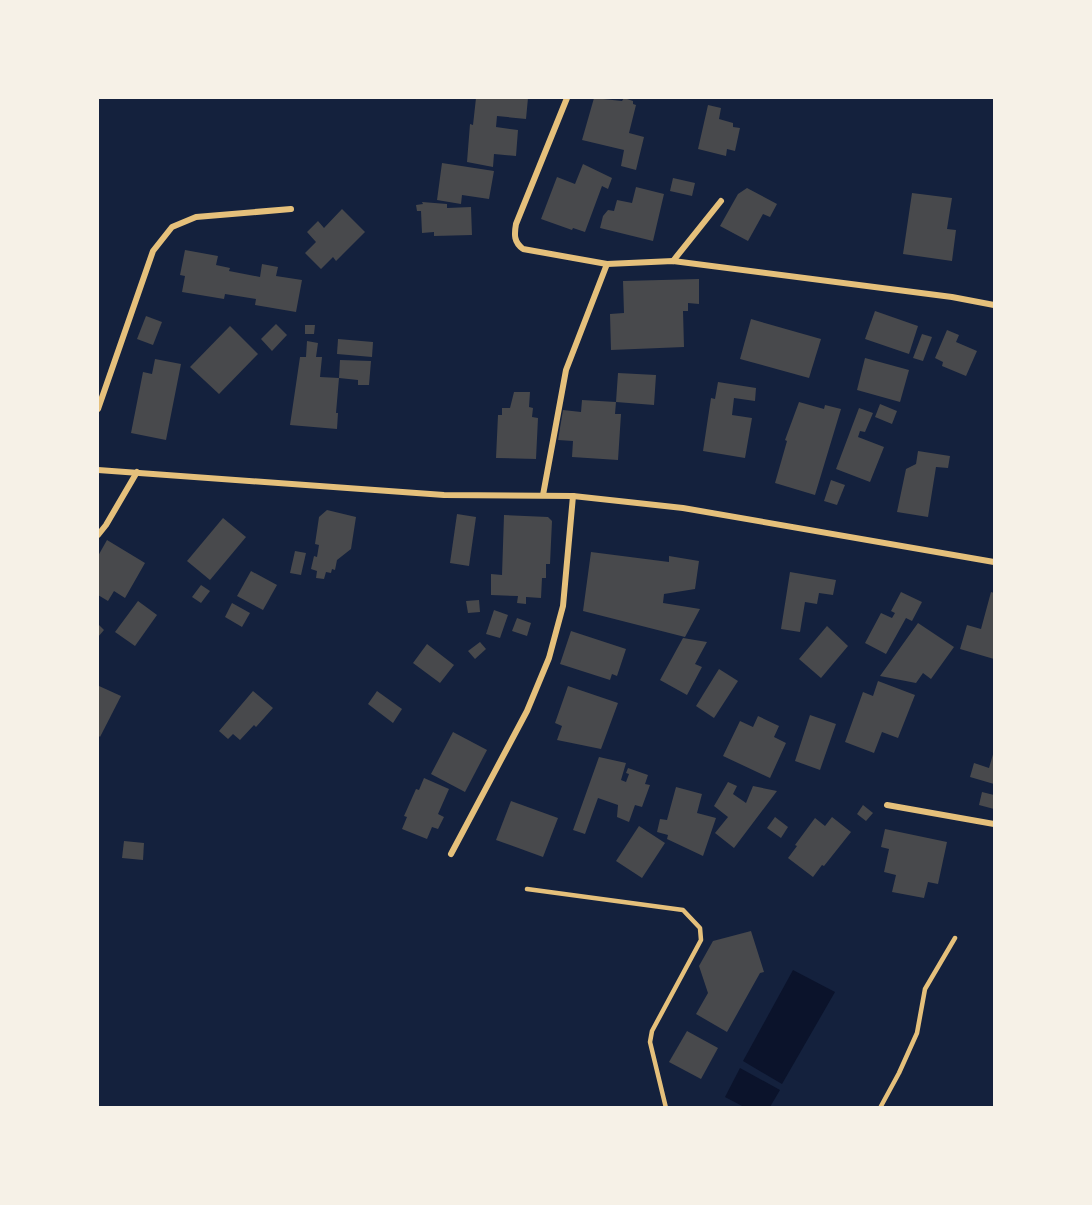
<svg xmlns="http://www.w3.org/2000/svg" width="1092" height="1205" viewBox="0 0 1092 1205" font-family="'Noto Sans',sans-serif">
	<style>
		.water { fill: #0b132b }
		.building { fill: #48494c }
		.lines { fill: none; stroke-linecap: round; stroke-linejoin: round }
		.service { stroke: #e5c07b; stroke-width: 4.5 }
		.minor { stroke: #e5c07b; stroke-width: 6 }
	</style>
	<rect width="100%" height="100%" fill="#14213d"/>
	<g class="water">
		<path d="M793 970 835 992 782 1084 743 1061Z"/>
		<path d="M740 1068 780 1090 770 1107H744L725 1097Z"/>
	</g>
	<g class="building">
		<path d="M476 98H528L526 119 497 116 496 127 518 130 516 156 494 154 493 167 467 162 470 124 473 125Z"/>
		<path d="M594 98 622 101 624 98 633 101V104L636 105 629 133 644 137 636 170 621 166 624 150 582 140Z"/>
		<path d="M708 105 721 108 719 119 733 123V127L740 128 735 151 727 149 726 156 698 149Z"/>
		<path d="M442 163 494 171 489 199 462 195 461 204 437 200Z"/>
		<path d="M583 164 612 178 608 189 602 186 585 232 573 228 572 230 541 219 557 177 575 184Z"/>
		<path d="M673 178 695 183 692 196 670 191Z"/>
		<path d="M636 187 664 194 653 241 600 228 603 216 608 210 614 211 617 200 632 203Z"/>
		<path d="M747 188 777 204 770 217 763 214 748 241 720 226 738 194Z"/>
		<path d="M912 193 952 198 947 229 956 230 952 261 903 254Z"/>
		<path d="M422 202 447 204V208L471 207 472 235 434 236V232L422 233 421 211H417L416 205 423 204Z"/>
		<path d="M342 209 365 232 336 261 333 257 321 269 305 253 316 242 307 232 318 221 324 228Z"/>
		<path d="M185 250 218 256 216 265 230 268 229 271 260 277 262 264 278 267 276 276 302 280 296 312 255 305 256 299 225 294 224 299 182 292 185 276 180 275Z"/>
		<path d="M699 279V304L688 303V311H683L684 347 611 350 610 314 624 313 623 281Z"/>
		<path d="M875 311 918 326 909 354 865 339Z"/>
		<path d="M146 316 162 322 153 345 137 339Z"/>
		<path d="M751 319 821 339 809 378 740 359Z"/>
		<path d="M276 324 287 335 272 351 261 339Z"/>
		<path d="M305 325H315L314 334H305Z"/>
		<path d="M230 326 258 354 219 394 190 367Z"/>
		<path d="M947 330 959 335 956 342 977 351 966 376 942 366 943 362 935 358Z"/>
		<path d="M922 334 932 337 923 361 913 358Z"/>
		<path d="M338 339 373 342 372 357 337 354Z"/>
		<path d="M307 341 318 343 316 357H322L320 377 339 378 340 360 371 361 369 385H358V380L339 378 336 413H338L337 429 290 425 300 357H306Z"/>
		<path d="M865 358 909 370 900 402 857 390Z"/>
		<path d="M155 359 181 364 166 440 131 433 143 372 152 374Z"/>
		<path d="M618 373 656 375 654 405 616 402 615 414H621L618 460 572 457 573 441 558 440 563 410 581 412 582 400 616 402Z"/>
		<path d="M718 382 756 388 755 401 734 398 732 415 752 418 745 458 703 451 711 398 715 399Z"/>
		<path d="M514 392H530L529 407 533 408 532 417 538 418 536 459 496 458 498 415H502V408H510Z"/>
		<path d="M799 402 824 409 825 405 841 409 815 495 775 483 787 441 785 440Z"/>
		<path d="M880 404 897 411 892 424 875 417Z"/>
		<path d="M859 408 873 413 865 432 860 431 858 437 884 447 870 482 836 469Z"/>
		<path d="M918 451 950 456 948 468 936 467 928 517 897 512 906 469 916 464Z"/>
		<path d="M831 480 845 485 837 505 824 501Z"/>
		<path d="M327 510 356 517 351 549 337 560 335 570 332 569 331 573 326 572 324 579 316 578 317 571 311 569 314 556 317 557 319 545 315 544 319 517Z"/>
		<path d="M457 514 476 517 469 566 450 563Z"/>
		<path d="M504 515 548 517 552 521 550 564H546V578H542L541 598 526 597V604L517 603 518 596 491 595V574L502 575Z"/>
		<path d="M223 518 246 537 210 580 187 561Z"/>
		<path d="M107 540 145 563 125 598 114 591 108 601 98 595V556Z"/>
		<path d="M295 551 306 553 301 575 290 573Z"/>
		<path d="M591 552 669 562V556L699 561 695 589 664 594 663 603 700 609 685 637 583 611Z"/>
		<path d="M251 571 277 585 263 610 237 596Z"/>
		<path d="M790 572 836 580 833 595 819 593 817 604 805 602 800 632 781 629Z"/>
		<path d="M201 585 210 591 201 603 192 597Z"/>
		<path d="M901 592 922 602 912 621 906 618 886 654 865 643 881 613 892 618 895 613 891 611Z"/>
		<path d="M991 592 994 593V659L960 649 967 625 981 629Z"/>
		<path d="M479 600 480 612 468 613 466 601Z"/>
		<path d="M138 601 157 615 135 646 115 632Z"/>
		<path d="M232 603 250 613 242 627 225 617Z"/>
		<path d="M494 610 508 615 500 638 486 634Z"/>
		<path d="M517 618 531 623 527 636 512 631Z"/>
		<path d="M918 623 954 647 931 679 923 673 916 683 880 676Z"/>
		<path d="M98 624 104 630 98 637Z"/>
		<path d="M827 626 848 646 821 678 799 659Z"/>
		<path d="M571 631 626 649 617 676 612 674 610 680 560 664Z"/>
		<path d="M683 638 707 642 695 664 702 667 687 695 660 680Z"/>
		<path d="M480 642 486 649 475 659 468 651Z"/>
		<path d="M427 644 454 665 440 683 413 663Z"/>
		<path d="M719 669 738 681 714 718 696 706Z"/>
		<path d="M878 681 915 695 898 738 882 732 874 753 845 742 863 692 873 696Z"/>
		<path d="M99 686 121 696 100 737 98 735Z"/>
		<path d="M568 686 618 703 601 749 557 740 562 726 555 723Z"/>
		<path d="M253 691 273 708 256 727 254 725 240 740 233 734 228 739 219 731Z"/>
		<path d="M377 691 402 709 393 723 368 704Z"/>
		<path d="M810 715 836 724 820 770 795 761Z"/>
		<path d="M758 716 779 726 774 737 786 743 770 778 723 756 740 721 753 727Z"/>
		<path d="M453 732 487 750 465 792 431 774Z"/>
		<path d="M994 751V784L970 777 974 763 989 768Z"/>
		<path d="M599 757 626 763 621 780 626 782 629 774 626 773 628 768 648 775 645 784 650 785 642 807 635 805 629 822 617 817 618 805 598 798 585 834 573 830Z"/>
		<path d="M424 778 449 789 438 814 444 817 438 829 432 827 427 839 402 829 407 817 404 816 416 789 419 790Z"/>
		<path d="M728 782 737 786 733 794 746 803 753 786 777 791 734 848 715 833 728 817 714 806Z"/>
		<path d="M676 787 702 794 697 813 716 818 703 856 667 839 668 835 657 832 660 819 667 820Z"/>
		<path d="M982 792 994 795V809L979 805Z"/>
		<path d="M511 801 558 818 543 857 496 840Z"/>
		<path d="M863 805 873 813 866 821 857 814Z"/>
		<path d="M775 817 788 827 781 838 767 828Z"/>
		<path d="M832 817 851 832 824 866 822 865 813 877 788 858 797 846 795 845 815 818 825 826Z"/>
		<path d="M639 826 665 843 642 878 616 861Z"/>
		<path d="M885 829 947 842 938 884 928 882 924 898 892 892 896 875 884 872 889 849 881 847Z"/>
		<path d="M124 841 144 843 143 860 122 858Z"/>
		<path d="M751 931 764 972 760 973 727 1032 696 1014 708 993 699 966 713 941Z"/>
		<path d="M687 1031 718 1048 701 1079 669 1062Z"/>
	</g>
	<g class="lines">
		<g class="service">
			<path d="M527 889 683 910 700 928 701 940 652 1031 650 1042 666 1108"/>
			<path d="M880 1108 899 1073 917 1033 925 989 955 938"/>
		</g>
		<g class="minor">
			<path d="M567 98 516 224C514 235 514 242 523 249L607 264 673 261 952 297 994 305"/>
			<path d="M673 261 721 201"/>
			<path d="M98 409 153 251 172 227 196 217 291 209"/>
			<path d="M98 470 444 495 573 496 683 508 994 562"/>
			<path d="M543 495 566 370 607 264"/>
			<path d="M98 535 106 525 137 472"/>
			<path d="M887 805 994 824"/>
			<path d="M451 854 527 711 549 658 563 606 573 496"/>
		</g>
	</g>
	<rect width="1092" height="1205" fill="none" stroke="#f6f1e7" stroke-width="198"/>
</svg>
